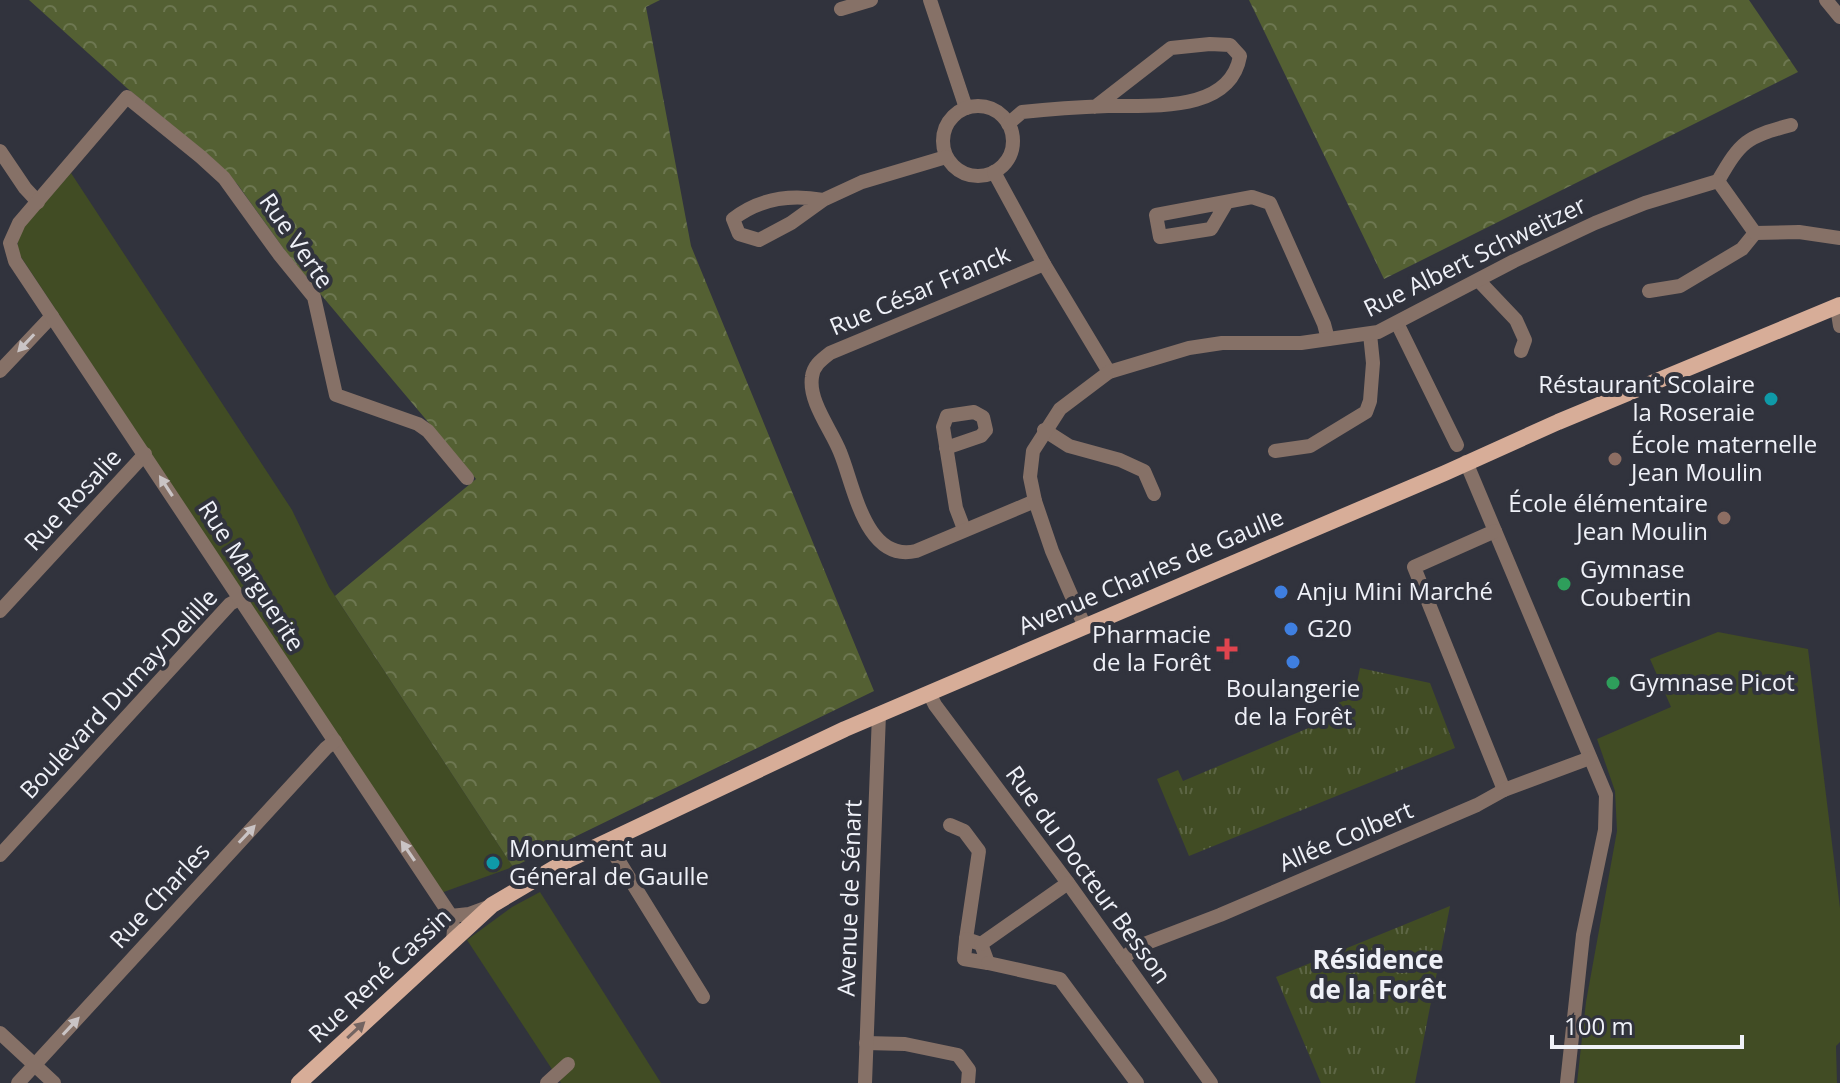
<svg xmlns="http://www.w3.org/2000/svg" width="1840" height="1083" viewBox="0 0 1840 1083" font-family="'Open Sans',sans-serif">
	<style>
		.grass { fill: #414c24 }
		.forest { fill: url(#forest-crowns) }
		.park { fill: url(#park-tufts) }
		.lines { fill: none; stroke-linecap: round; stroke-linejoin: round }
		.minor { stroke: #867167; stroke-width: 14 }
		.major { stroke: #d7ad98; stroke-width: 16 }
		.oneway { fill: #cac4c5 }
		.oneway2 { fill: #736461 }
		.culture-dot { fill: #0f9aa8; stroke: #31333d; stroke-width: 3 }
		.education-dot { fill: #8d6e63; stroke: #31333d; stroke-width: 3 }
		.leisure-dot { fill: #2e9e5b; stroke: #31333d; stroke-width: 3 }
		.shop-dot { fill: #3f7fe0; stroke: #31333d; stroke-width: 3 }
		.health-dot { fill: #e0444e; stroke: #31333d; stroke-width: 3 }
		.labels { text-anchor: middle; stroke-width: 8; stroke-linejoin: round; paint-order: stroke }
		.street-label { font-size: 24px; fill: #eff1f8; stroke: #31333d }
		.poi-label { font-size: 24px; fill: #eff1f8; stroke: #31333d; text-anchor: start }
		.neighbourhood-label { font-size: 26px; font-weight: bold; fill: #eff1f8; stroke: #31333d }
	</style>
	<defs>
		<pattern id="forest-crowns" width="20" height="18" patternUnits="userSpaceOnUse" patternTransform="scale(2)"><rect width="20" height="18" fill="#546033"/><path d="M2 6a3 3 0 1 1 6 0M12 15a3 3 0 1 1 6 0" fill="none" stroke="#6d7751"/></pattern>
		<pattern id="park-tufts" width="24" height="20" patternUnits="userSpaceOnUse" patternTransform="scale(2)"><rect width="24" height="20" fill="#414c24"/><path d="M3 7l-1-3M5 7V3M7 7l1-3M15 17l-1-3M17 17v-4M19 17l1-3" fill="none" stroke="#5d6645"/></pattern>
	</defs>
	<rect width="100%" height="100%" fill="#31333d"/>
	<g class="grass">
		<path d="M71 173 292 510 329 587 513 867 441 893 17 251 19 232Z"/>
		<path d="M1718 632 1808 649 1840 908V1042L1836 1046 1837 1083H1577L1586 1002 1617 831 1615 791 1597 739 1671 707 1650 659Z"/>
		<path d="M540 892 661 1083H561L467 940 512 907Z"/>
	</g>
	<g class="forest">
		<path d="M29 0H660L646 7 691 246 874 691 513 867 335 596 476 479 291 259 238 185 210 156 128 89Z"/>
		<path d="M1249 0H1749L1798 72 1384 279Z"/>
	</g>
	<g class="park">
		<path d="M1360 668 1430 683 1455 748 1189 856 1157 779 1178 770 1183 781 1337 716 1333 705 1354 697Z"/>
		<path d="M1450 906 1415 1083H1321L1276 977Z"/>
	</g>
	<g class="lines">
		<g class="minor">
			<path d="M930 0 966 108"/>
			<path d="M1826 0 1840 17"/>
			<path d="M841 9 871 0"/>
			<circle cx="978" cy="141" r="35"/>
			<path d="M1008 124 1022 112C1050 109 1079 107 1108 106 1152 105 1230 113 1240 56L1230 45 1210 44 1171 48 1095 107"/>
			<path d="M0 151 25 188 38 202"/>
			<path d="M994 172 1044 264 1109 372"/>
			<path d="M1718 181C1741 141 1746 137 1791 125"/>
			<path d="M823 200C790 194 760 198 733 219L739 234 759 240 791 223 823 200 862 182 946 157"/>
			<path d="M1227 202 1211 229 1160 237 1156 215 1252 197 1270 203 1324 324 1328 339"/>
			<path d="M1479 281 1516 320 1525 340 1521 351"/>
			<path d="M1649 291 1680 286 1742 249 1755 233"/>
			<path d="M1837 307 1840 326"/>
			<path d="M1397 323 1457 445"/>
			<path d="M0 371 52 316"/>
			<path d="M1044 430 1069 446 1120 460 1144 471 1154 494"/>
			<path d="M946 448 981 436 986 430 983 417 974 412 947 416 943 427 956 508 964 529"/>
			<path d="M1275 451 1310 446 1366 412 1370 401 1373 363 1370 334"/>
			<path d="M1466 462 1606 795 1605 830 1583 935 1567 1083"/>
			<path d="M1035 501 916 551C865 563 854 485 840 452 832 431 808 401 812 377 813 366 821 360 830 353L1044 264"/>
			<path d="M1495 531 1414 567 1504 790"/>
			<path d="M0 611 145 454"/>
			<path d="M1085 627 1052 551 1035 501 1030 477 1033 451 1060 409 1109 372 1189 348 1222 343H1301L1378 332 1514 261 1595 223 1645 203 1718 181 1755 233 1799 232 1840 238"/>
			<path d="M929 693 935 705 1068 883 1211 1083"/>
			<path d="M950 825 964 831 979 851 966 939"/>
			<path d="M607 842 703 997"/>
			<path d="M0 855 230 604 239 599"/>
			<path d="M451 916 469 914 488 907"/>
			<path d="M966 939 981 944 988 963 964 959Z"/>
			<path d="M453 940 454 930 451 916 15 261 10 243 19 223 127 97 201 157 224 178 279 254 314 297 336 395 418 424 428 431 467 478"/>
			<path d="M981 944 1068 883"/>
			<path d="M1122 959 1139 946 1220 915 1477 805 1504 790 1590 758"/>
			<path d="M988 963 1060 979 1137 1083"/>
			<path d="M0 1033 54 1083"/>
			<path d="M866 1043 905 1044 958 1055 969 1070 968 1083"/>
			<path d="M18 1083 326 748 335 741"/>
			<path d="M547 1083 568 1064"/>
			<path d="M865 1083 879 714"/>
		</g>
		<path class="major" d="M299 1083 492 905 568 860 845 729 1445 473 1558 422 1840 305"/>
	</g>
	<defs><path id="oneway-solid" d="M-6-.8H1V-3.2L6.5 0L1 3.2V.8H-6Z" transform="scale(2)"/></defs>
	<g class="oneway">
		<use href="#oneway-solid" transform="translate(26 343) rotate(133)"/>
		<use href="#oneway-solid" transform="translate(166 486) rotate(-123)"/>
		<use href="#oneway-solid" transform="translate(247 834) rotate(-47)"/>
		<use href="#oneway-solid" transform="translate(408 851) rotate(-124)"/>
		<use href="#oneway-solid" transform="translate(71 1026) rotate(-47)"/>
	</g>
	<use class="oneway2" href="#oneway-solid" transform="translate(356 1030) rotate(-43)"/>
	<g class="culture-dot">
		<circle cx="1771" cy="399" r="8"/>
		<circle cx="493" cy="863" r="8"/>
	</g>
	<g class="education-dot">
		<circle cx="1615" cy="459" r="8"/>
		<circle cx="1724" cy="518" r="8"/>
	</g>
	<g class="leisure-dot">
		<circle cx="1564" cy="584" r="8"/>
		<circle cx="1613" cy="683" r="8"/>
	</g>
	<g class="shop-dot">
		<circle cx="1281" cy="592" r="8"/>
		<circle cx="1291" cy="629" r="8"/>
		<circle cx="1293" cy="662" r="8"/>
	</g>
	<path class="health-dot" d="M1223 637h8v8h8v8h-8v8h-8v-8h-8v-8h8z"/>
	<g class="labels">
		<g class="street-label">
			<text transform="translate(296 241) rotate(55)" y="8">Rue Verte</text>
			<text transform="translate(1475 257) rotate(-26)" y="8">Rue Albert Schweitzer</text>
			<text transform="translate(920 291) rotate(-23)" y="8">Rue César Franck</text>
			<text transform="translate(73 500) rotate(-47)" y="8">Rue Rosalie</text>
			<text transform="translate(1151 572) rotate(-23)" y="8">Avenue Charles de Gaulle</text>
			<text transform="translate(251 576) rotate(57)" y="8">Rue Marguerite</text>
			<text transform="translate(119 694) rotate(-47)" y="8">Boulevard Dumay-Delille</text>
			<text transform="translate(1346 837) rotate(-23)" y="8">Allée Colbert</text>
			<text transform="translate(1088 875) rotate(54)" y="8">Rue du Docteur Besson</text>
			<text transform="translate(160 896) rotate(-47)" y="8">Rue Charles</text>
			<text transform="translate(850 898) rotate(-88)" y="8">Avenue de Sénart</text>
			<text transform="translate(380 976) rotate(-43)" y="8">Rue René Cassin</text>
		</g>
		<g class="poi-label">
			<text x="1755" y="393" text-anchor="end">Réstaurant Scolaire<tspan x="1755" dy="28">la Roseraie</tspan></text>
			<text x="1631" y="453">École maternelle<tspan x="1631" dy="28">Jean Moulin</tspan></text>
			<text x="1708" y="512" text-anchor="end">École élémentaire<tspan x="1708" dy="28">Jean Moulin</tspan></text>
			<text x="1580" y="578">Gymnase<tspan x="1580" dy="28">Coubertin</tspan></text>
			<text x="1297" y="600">Anju Mini Marché</text>
			<text x="1307" y="637">G20</text>
			<text x="1211" y="643" text-anchor="end">Pharmacie<tspan x="1211" dy="28">de la Forêt</tspan></text>
			<text x="1629" y="691">Gymnase Picot</text>
			<text x="1293" y="697" text-anchor="middle">Boulangerie<tspan x="1293" dy="28">de la Forêt</tspan></text>
			<text x="509" y="857">Monument au<tspan x="509" dy="28">Géneral de Gaulle</tspan></text>
		</g>
		<g class="neighbourhood-label">
			<text x="1378" y="969">Résidence<tspan x="1378" dy="30">de la Forêt</tspan></text>
		</g>
	</g>
	<path d="M1552 1035v12h190v-12" fill="none" stroke="#eff1f8" stroke-width="4"/>
	<text x="1564" y="1035" font-size="24" fill="#eff1f8" stroke="#31333d" stroke-width="6" paint-order="stroke">100 m</text>
</svg>
